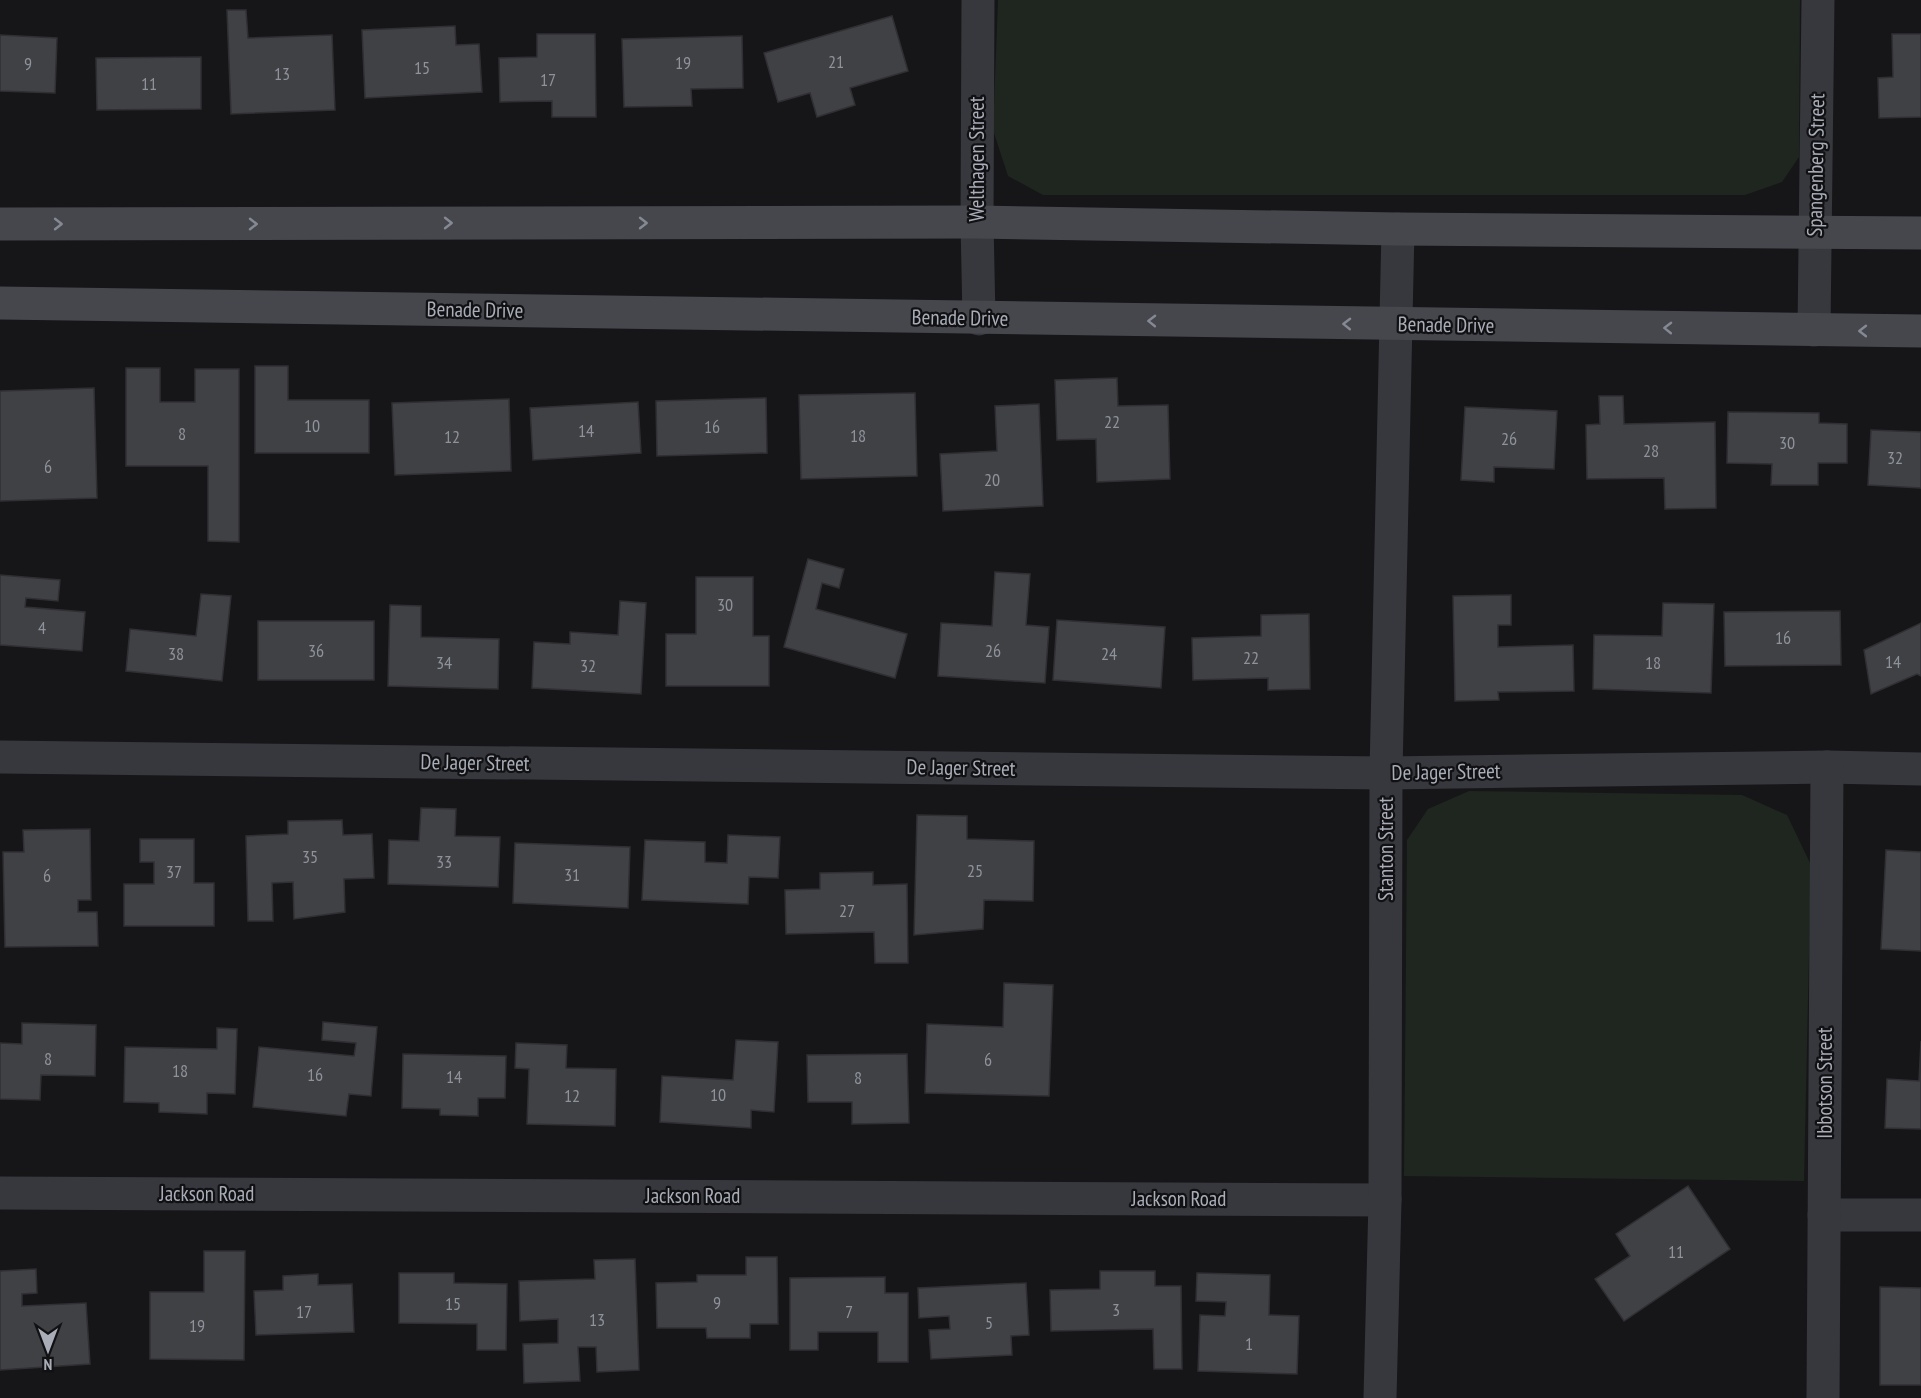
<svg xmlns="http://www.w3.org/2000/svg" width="1921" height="1398" viewBox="0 0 1921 1398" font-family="'PT Sans Narrow',sans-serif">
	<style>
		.green { fill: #1e261f }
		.building { fill: #404145; stroke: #303034; stroke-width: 1.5 }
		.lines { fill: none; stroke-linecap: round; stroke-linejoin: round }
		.street { stroke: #37383d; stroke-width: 33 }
		.secondary { stroke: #45474d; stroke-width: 33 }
		.oneway { stroke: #858993 }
		.labels { text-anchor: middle; stroke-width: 4.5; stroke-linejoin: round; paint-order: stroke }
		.number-label { font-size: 18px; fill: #8e929b }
		.street-label { font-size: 21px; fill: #a8adb8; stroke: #111113 }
	</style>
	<rect width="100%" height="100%" fill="#161618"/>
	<g class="green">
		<path d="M998 0H1800L1799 157 1782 182 1745 195H1043L1008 176 993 130Z"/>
		<path d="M1469 791 1742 795 1787 815 1811 865 1804 1181 1404 1176 1407 840 1428 809Z"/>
	</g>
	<g class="building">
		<path d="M227 10H246L248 38 332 35 335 110 231 114Z"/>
		<path d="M892 16 908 71 850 88 855 105 817 117 810 93 778 102 764 53Z"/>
		<path d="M455 26 456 45 479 44 482 92 365 98 362 30Z"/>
		<path d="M537 34H595L596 117H552V101L500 102 499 58 537 57Z"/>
		<path d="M1892 34H1921V117L1879 118 1878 78 1893 77Z"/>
		<path d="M0 35 57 38 55 93 0 91Z"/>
		<path d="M742 36 743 88 691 89 692 106 624 107 622 39Z"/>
		<path d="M201 57V109L97 110 96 58Z"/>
		<path d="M255 366H288V400H369V453H255Z"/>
		<path d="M126 368H160V402H195V369H239V542L208 541V466H126Z"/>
		<path d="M1117 378 1118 406 1168 405 1170 479 1097 482 1096 439 1057 440 1055 380Z"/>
		<path d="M94 388 97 498 0 501V391Z"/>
		<path d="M915 393 917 476 801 479 799 395Z"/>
		<path d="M1599 396H1623L1624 424 1715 422 1716 508 1665 509 1664 478 1587 479 1586 425 1600 424Z"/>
		<path d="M766 398 767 453 657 456 656 401Z"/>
		<path d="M509 399 511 471 395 475 392 403Z"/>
		<path d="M638 402 641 453 533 460 530 408Z"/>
		<path d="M1039 404 1043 506 943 511 940 454 997 451 995 406Z"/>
		<path d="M1465 407 1557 411 1554 469 1494 467V482L1461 480Z"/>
		<path d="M1728 412 1819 413V423L1847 424V463H1818V485H1771L1772 464 1727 463Z"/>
		<path d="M1871 430 1921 432V488L1868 485Z"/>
		<path d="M808 559 844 569 839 588 822 583 816 609 907 634 895 678 784 647Z"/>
		<path d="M995 572 1030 574 1026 625 1049 627 1045 683 938 676 941 623 992 626Z"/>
		<path d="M0 575 60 580 58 601 26 598 25 607 85 612 82 651 0 645Z"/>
		<path d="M696 577H753V636H769V686H666V634H696Z"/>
		<path d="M201 594 231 596 222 681 126 671 130 629 196 636Z"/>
		<path d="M1511 595V625H1498V647L1573 645 1574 691 1498 692 1499 700 1455 701 1453 596Z"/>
		<path d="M620 601 646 603 641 694 532 688 534 642 570 644V632L618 635Z"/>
		<path d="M1663 603 1714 604 1711 693 1593 689 1594 635 1662 636Z"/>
		<path d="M390 605 421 606V637L499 639 498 689 388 686Z"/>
		<path d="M1840 611 1841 665 1725 666 1724 612Z"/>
		<path d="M1309 614 1310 689 1268 690V678L1193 680 1192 638 1261 636V615Z"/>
		<path d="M1057 620 1165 627 1161 688 1053 680Z"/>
		<rect x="258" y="621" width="116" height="59"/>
		<path d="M1921 623V676L1917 674 1871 694 1864 650Z"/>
		<path d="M421 808 456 809 455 836 500 837 498 887 388 884 389 840 419 841Z"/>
		<path d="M917 815 967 816V839L1034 841 1033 901 984 900 983 929 914 935Z"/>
		<path d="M342 820 343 835 372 834 374 878 344 879 345 912 294 919 293 882 272 883 273 921H248L246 836 288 834V821Z"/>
		<path d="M90 829 91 900H78V912H97L98 946 5 947 3 852H24L23 830Z"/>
		<path d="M728 835 780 837 778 878 749 877 748 904 642 900 645 840 705 842V862L727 863Z"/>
		<path d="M140 839H194V883H214V926H124V884H154V862H140Z"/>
		<path d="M515 843 630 847 628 908 513 903Z"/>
		<path d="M1886 850 1921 852V951L1881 949Z"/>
		<path d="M873 872V885L907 884 908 963H875L874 932 786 934 785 890 820 889V873Z"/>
		<path d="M1004 983 1053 985 1049 1096 925 1093 927 1024 1003 1027Z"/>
		<path d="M323 1022 377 1027 371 1096 349 1094 346 1116 253 1107 259 1047 354 1056 356 1043 322 1040Z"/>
		<path d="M22 1023 96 1025 95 1076 41 1075 40 1100 0 1099V1043L22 1044Z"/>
		<path d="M217 1028 237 1029 235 1094 207 1093V1114L159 1112V1103L124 1102 125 1047 217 1049Z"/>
		<path d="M736 1040 778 1042 774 1112 751 1110V1128L660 1122 662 1076 733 1080Z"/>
		<path d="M1921 1041V1129L1885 1128 1887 1079 1919 1081Z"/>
		<path d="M516 1043 567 1045 566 1068 616 1069 615 1126 527 1124 529 1069 515 1068Z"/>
		<path d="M403 1054 506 1056 505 1098H478V1116L440 1115V1109L402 1108Z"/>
		<path d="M907 1054 909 1123 852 1124V1102H808L807 1055Z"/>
		<path d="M1688 1186 1730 1249 1624 1321 1595 1279 1630 1256 1616 1234Z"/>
		<path d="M204 1251H245L244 1360 150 1359V1292H204Z"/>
		<path d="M746 1257H777L778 1324H750V1338H707L706 1328H657L656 1283 697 1282V1275H746Z"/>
		<path d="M635 1259 639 1370 597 1372 596 1347H578L580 1381 524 1383 523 1344 558 1343V1319L520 1321 519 1281 595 1279 594 1260Z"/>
		<path d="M36 1269 37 1293 22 1294V1306L86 1303 90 1364 0 1370V1271Z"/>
		<path d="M1100 1271H1155V1286H1181L1182 1369H1154L1153 1329 1051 1331 1050 1290 1100 1289Z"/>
		<path d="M399 1273H454V1283L507 1284 506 1350H477V1324L399 1323Z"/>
		<path d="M1197 1273 1270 1275 1269 1315 1299 1316 1297 1374 1198 1371 1200 1315 1225 1316 1226 1302 1196 1301Z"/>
		<path d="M318 1274V1285L352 1284 354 1332 256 1335 254 1291 283 1290V1276Z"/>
		<path d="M885 1277V1293H908V1362H878V1332H818V1350H790V1278Z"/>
		<path d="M1026 1283 1029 1335 1011 1336 1012 1355 931 1359 929 1330 950 1329 949 1316 919 1318 918 1288Z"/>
		<path d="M1880 1287 1921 1288V1385H1880Z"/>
	</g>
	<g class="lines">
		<g class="street">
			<path d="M978 0 977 222 979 319"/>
			<path d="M1814 330 1818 0"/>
			<path d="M0 757 1386 773 1827 767 1921 769"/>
			<path d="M0 1193 1385 1200"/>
			<path d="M1824 1215H1921"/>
			<path d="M1380 1398 1385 1200 1386 773 1398 229"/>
			<path d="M1823 1398 1827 767"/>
		</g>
		<g class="secondary">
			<path d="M0 224 977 222 1398 229 1921 233"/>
			<path d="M0 303 1921 331"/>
		</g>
	</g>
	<defs><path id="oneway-chevron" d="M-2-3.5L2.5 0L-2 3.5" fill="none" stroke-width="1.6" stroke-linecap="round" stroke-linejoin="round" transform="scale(1.5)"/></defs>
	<g class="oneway">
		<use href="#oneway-chevron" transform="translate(448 223)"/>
		<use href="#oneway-chevron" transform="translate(643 223)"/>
		<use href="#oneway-chevron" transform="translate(58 224)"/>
		<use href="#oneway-chevron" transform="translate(253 224)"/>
		<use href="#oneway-chevron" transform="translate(1152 321) rotate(-179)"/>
		<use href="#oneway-chevron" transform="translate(1347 324) rotate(-179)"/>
		<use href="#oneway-chevron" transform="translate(1668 328) rotate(-179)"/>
		<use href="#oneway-chevron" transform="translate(1863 331) rotate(-180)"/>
	</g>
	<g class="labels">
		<g class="number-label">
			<text x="836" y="68">21</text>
			<text x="683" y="69">19</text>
			<text x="28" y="70">9</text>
			<text x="422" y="74">15</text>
			<text x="282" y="80">13</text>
			<text x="548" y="86">17</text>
			<text x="149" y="90">11</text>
			<text x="1112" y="428">22</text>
			<text x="312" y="432">10</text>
			<text x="712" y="433">16</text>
			<text x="586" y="437">14</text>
			<text x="182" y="440">8</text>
			<text x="858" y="442">18</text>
			<text x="452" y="443">12</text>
			<text x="1509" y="445">26</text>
			<text x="1787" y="449">30</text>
			<text x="1651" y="457">28</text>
			<text x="1895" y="464">32</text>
			<text x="48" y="473">6</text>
			<text x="992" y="486">20</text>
			<text x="725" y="611">30</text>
			<text x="42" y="634">4</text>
			<text x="1783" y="644">16</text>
			<text x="316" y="657">36</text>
			<text x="993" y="657">26</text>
			<text x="176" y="660">38</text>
			<text x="1109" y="660">24</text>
			<text x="1251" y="664">22</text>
			<text x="1893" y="668">14</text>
			<text x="444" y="669">34</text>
			<text x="1653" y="669">18</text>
			<text x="588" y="672">32</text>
			<text x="310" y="863">35</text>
			<text x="444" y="868">33</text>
			<text x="975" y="877">25</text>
			<text x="174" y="878">37</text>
			<text x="572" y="881">31</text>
			<text x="47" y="882">6</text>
			<text x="847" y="917">27</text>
			<text x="48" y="1065">8</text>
			<text x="988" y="1066">6</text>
			<text x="180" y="1077">18</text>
			<text x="315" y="1081">16</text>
			<text x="454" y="1083">14</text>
			<text x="858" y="1084">8</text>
			<text x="718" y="1101">10</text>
			<text x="572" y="1102">12</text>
			<text x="1676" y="1258">11</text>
			<text x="717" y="1309">9</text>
			<text x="453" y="1310">15</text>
			<text x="1116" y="1316">3</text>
			<text x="304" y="1318">17</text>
			<text x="849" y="1318">7</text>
			<text x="597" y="1326">13</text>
			<text x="989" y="1329">5</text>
			<text x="197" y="1332">19</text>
			<text x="1249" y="1350">1</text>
		</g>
		<g class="street-label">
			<text transform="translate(977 159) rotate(-90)" y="7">Welthagen Street</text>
			<text transform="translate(1816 165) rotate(-89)" y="7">Spangenberg Street</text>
			<text transform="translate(475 310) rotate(1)" y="7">Benade Drive</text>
			<text transform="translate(960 318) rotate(1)" y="7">Benade Drive</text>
			<text transform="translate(1446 325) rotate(1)" y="7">Benade Drive</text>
			<text transform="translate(475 763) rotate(1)" y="7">De Jager Street</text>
			<text transform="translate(961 768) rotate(1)" y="7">De Jager Street</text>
			<text transform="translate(1446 772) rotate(-1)" y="7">De Jager Street</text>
			<text transform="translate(1386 849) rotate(-90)" y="7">Stanton Street</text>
			<text transform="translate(1825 1083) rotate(-90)" y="7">Ibbotson Street</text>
			<text x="207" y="1201">Jackson Road</text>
			<text x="693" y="1203">Jackson Road</text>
			<text x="1179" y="1206">Jackson Road</text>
		</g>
	</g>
	<g transform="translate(48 1350) rotate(180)" stroke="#111113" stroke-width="4.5" paint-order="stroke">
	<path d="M0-4.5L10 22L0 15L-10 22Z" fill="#a8adb8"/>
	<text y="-9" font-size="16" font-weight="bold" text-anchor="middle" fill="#a8adb8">N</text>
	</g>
</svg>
